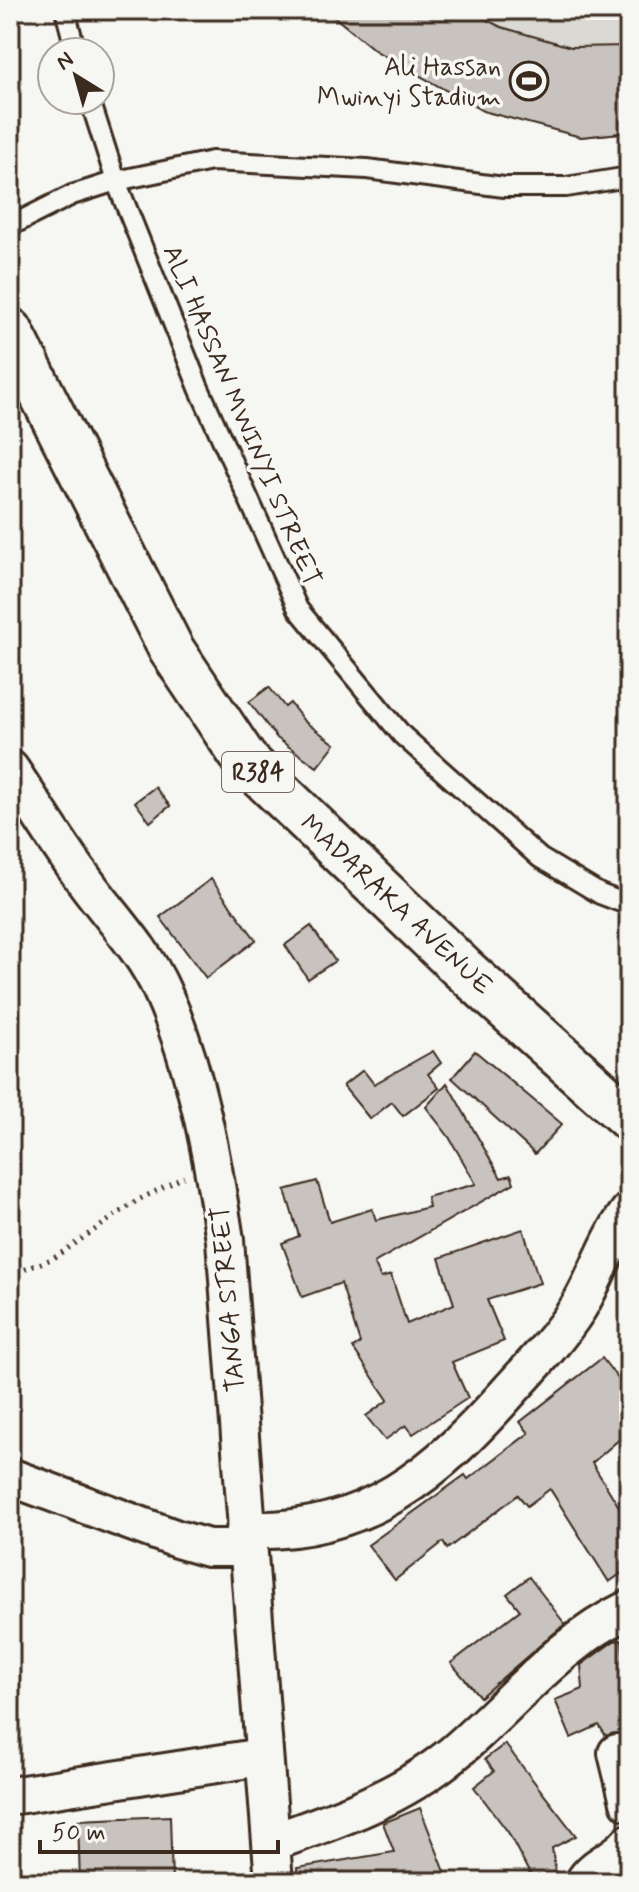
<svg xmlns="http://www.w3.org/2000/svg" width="639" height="1892" viewBox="0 0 639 1892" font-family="Mynerve,sans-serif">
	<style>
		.green { fill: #dad9d3; stroke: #8a8278; stroke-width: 2 }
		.building { fill: #c8c3be; stroke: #3b2a1e; stroke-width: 2 }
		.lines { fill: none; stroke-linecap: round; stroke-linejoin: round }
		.lane-casing { stroke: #3b2a1e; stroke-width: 24 }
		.street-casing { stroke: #3b2a1e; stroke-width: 42 }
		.primary-casing { stroke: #3b2a1e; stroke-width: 50 }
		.path { stroke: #3b2a1e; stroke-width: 5; stroke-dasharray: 2 6; stroke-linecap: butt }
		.lane { stroke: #f6f6f2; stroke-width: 18 }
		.street { stroke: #f6f6f2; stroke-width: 36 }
		.primary { stroke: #f6f6f2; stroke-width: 44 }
		.labels { text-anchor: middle; stroke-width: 7; stroke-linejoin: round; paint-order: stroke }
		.shield { fill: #f6f6f2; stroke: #73675e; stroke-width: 2 }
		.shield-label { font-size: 24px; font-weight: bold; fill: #3b2a1e }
		.poi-label { font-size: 26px; fill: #3b2a1e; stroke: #f6f6f2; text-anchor: end }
		.street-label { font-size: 26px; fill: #3b2a1e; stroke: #f6f6f2 }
	</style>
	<rect width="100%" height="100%" fill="#f6f6f2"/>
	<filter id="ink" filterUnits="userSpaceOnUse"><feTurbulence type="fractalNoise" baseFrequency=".0125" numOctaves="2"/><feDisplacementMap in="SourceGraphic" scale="16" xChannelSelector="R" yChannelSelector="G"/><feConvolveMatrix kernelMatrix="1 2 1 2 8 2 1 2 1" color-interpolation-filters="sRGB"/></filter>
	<g filter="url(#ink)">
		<path class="green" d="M326 10H629V132L581 137 483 111 376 51Z"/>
		<g class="building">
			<path d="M326 10H467L501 27 571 47 629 46V132L581 137 483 111 376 51Z"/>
			<path d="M269 687 285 707 290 703 304 721 335 744 317 767 277 738 249 702Z"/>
			<path d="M155 787 170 806 150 822 135 802Z"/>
			<path d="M211 879 256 940 206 978 160 917Z"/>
			<path d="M311 926 335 961 308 979 285 945Z"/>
			<path d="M433 1051 441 1063 428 1074 439 1088 403 1116 392 1102 370 1119 343 1086 363 1070 374 1084Z"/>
			<path d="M475 1051 562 1124 535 1154 452 1078Z"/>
			<path d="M447 1083 501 1178 511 1175 514 1183 374 1263 381 1278 391 1275 407 1324 454 1304 439 1258 523 1229 540 1283 487 1300 504 1341 452 1362 468 1398 413 1434 406 1425 385 1440 366 1416 388 1400 353 1348 360 1343 341 1283 302 1297 282 1243 299 1236 285 1190 317 1181 330 1222 372 1209 376 1220 429 1207 427 1197 476 1184 449 1137 426 1107Z"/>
			<path d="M602 1358 629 1393V1431L592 1463 629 1523V1568L609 1582 550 1489 527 1506 518 1495 447 1549 443 1542 395 1580 368 1545 465 1475 468 1479 529 1433 520 1422Z"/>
			<path d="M529 1577 565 1624 480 1697 451 1663 520 1610 507 1594Z"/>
			<path d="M622 1640 629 1731 606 1736 599 1725 571 1738 555 1700 583 1689 581 1665 614 1641Z"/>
			<path d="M505 1744 576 1836 552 1848 557 1882H534L508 1832 474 1787 494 1771 485 1759Z"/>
			<path d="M420 1808 449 1882H298L297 1868 394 1852 383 1823Z"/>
			<path d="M170 1816 172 1882H80L78 1820Z"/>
		</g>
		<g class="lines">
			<defs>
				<g id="lane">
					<path d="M65 10 76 52"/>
					<path d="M90 100 116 181 199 388 298 609 402 735 540 858 600 894 629 905"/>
					<path d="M10 226 72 195 116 181 212 161 367 169 504 187H566L629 177"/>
				</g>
				<g id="street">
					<path d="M10 769C35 806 58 845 85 881 111 917 144 950 162 991 197 1069 212 1156 225 1240L274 1882"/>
					<path d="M10 1477 177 1539 208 1548H246"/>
					<path d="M245 1530C366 1535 437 1473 512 1388 535 1363 560 1336 578 1308 597 1277 607 1241 629 1212"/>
					<path d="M617 1753 629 1802"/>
					<path d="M10 1796 262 1757"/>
					<path d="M273 1842C336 1820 402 1797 454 1753 512 1704 558 1643 629 1609"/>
					<path d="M584 1882C594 1864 616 1860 629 1843"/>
				</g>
				<path id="primary" d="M10 331 171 649 245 760 462 968 629 1118"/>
			</defs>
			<use href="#lane" class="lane-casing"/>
			<use href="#street" class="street-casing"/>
			<use href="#primary" class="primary-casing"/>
			<path class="path" d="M10 1275 54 1258 138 1200 184 1177"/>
			<use href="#lane" class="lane"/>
			<use href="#street" class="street"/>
			<use href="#primary" class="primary"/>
		</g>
	</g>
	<defs>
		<symbol id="stadium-ring" viewBox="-11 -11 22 22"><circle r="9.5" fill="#f6f6f2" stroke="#3b2a1e" stroke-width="1.5"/><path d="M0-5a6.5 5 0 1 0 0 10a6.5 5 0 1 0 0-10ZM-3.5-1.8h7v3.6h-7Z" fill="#3b2a1e"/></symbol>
	</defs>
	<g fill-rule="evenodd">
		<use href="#stadium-ring" x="507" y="59" width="44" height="44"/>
	</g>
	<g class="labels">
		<rect class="shield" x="222" y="752" width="72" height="40" rx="6"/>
		<g class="shield-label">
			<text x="258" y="780">R384</text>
		</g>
		<g class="poi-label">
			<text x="501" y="75">Ali Hassan<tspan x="501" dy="30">Mwinyi Stadium</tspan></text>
		</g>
		<g class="street-label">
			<text transform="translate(243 415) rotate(67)" y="9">ALI HASSAN MWINYI STREET</text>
			<text transform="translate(397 904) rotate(43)" y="9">MADARAKA AVENUE</text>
			<text transform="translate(227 1299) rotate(-95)" y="9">TANGA STREET</text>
		</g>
	</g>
	<rect width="639" height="1892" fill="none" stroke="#f6f6f2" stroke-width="40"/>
	<rect x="20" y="20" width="599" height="1852" fill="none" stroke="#3b2a1e" stroke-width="3" filter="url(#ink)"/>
	<g transform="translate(76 76) rotate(323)"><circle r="38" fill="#f6f6f2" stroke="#aba49d" stroke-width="2"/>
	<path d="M0-6L14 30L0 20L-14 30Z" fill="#3b2a1e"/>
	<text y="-12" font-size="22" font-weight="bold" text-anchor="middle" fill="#3b2a1e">N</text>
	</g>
	<path d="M40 1840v12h238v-12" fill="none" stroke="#3b2a1e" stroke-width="4"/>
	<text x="52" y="1840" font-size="24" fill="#3b2a1e" stroke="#f6f6f2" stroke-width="6" paint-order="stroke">50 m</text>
</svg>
